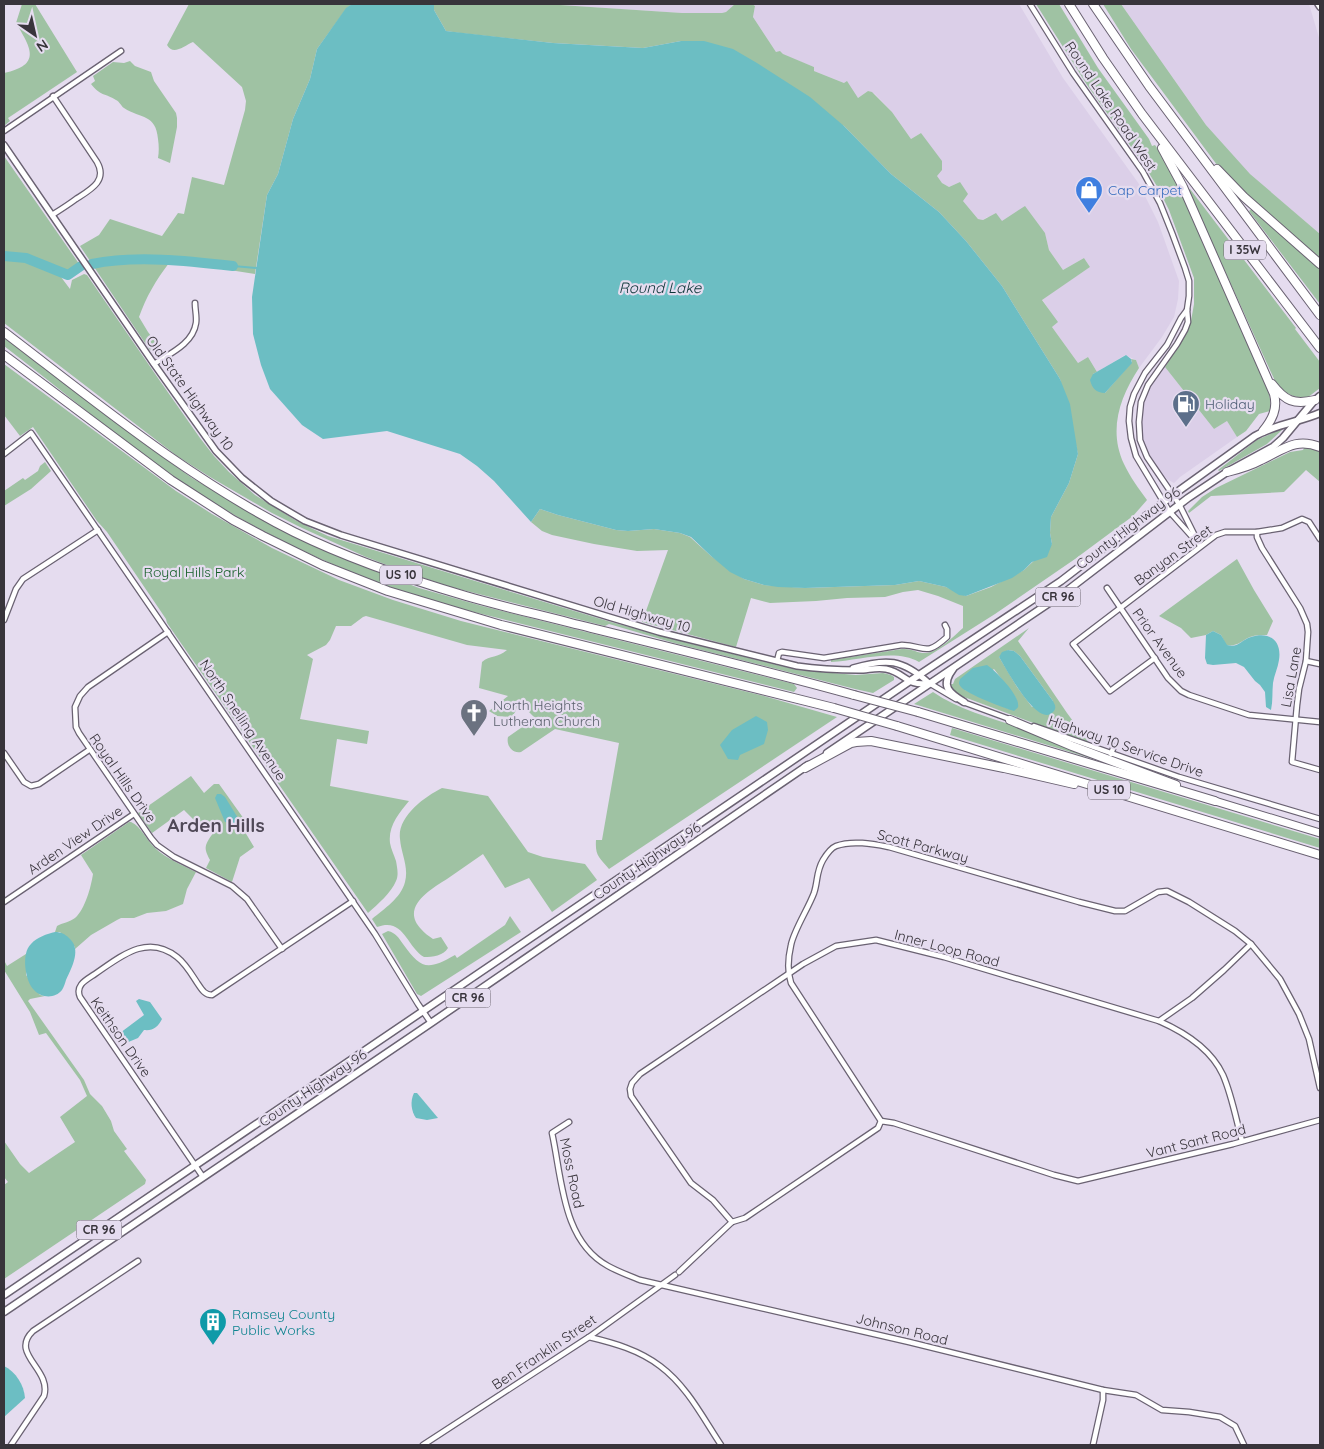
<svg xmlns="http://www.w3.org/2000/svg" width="1324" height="1449" viewBox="0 0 1324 1449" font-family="Quicksand,sans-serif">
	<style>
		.built { fill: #dbcfe8 }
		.green { fill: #9fc2a3; fill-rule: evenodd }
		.water { fill: #6cbec3 }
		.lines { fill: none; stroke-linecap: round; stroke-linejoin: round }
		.stream { stroke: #6cbec3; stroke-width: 2 }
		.river { stroke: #6cbec3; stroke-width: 10 }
		.minor-casing { stroke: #6a6272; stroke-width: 7 }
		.tertiary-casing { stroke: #6a6272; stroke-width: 8 }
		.primary-casing { stroke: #6a6272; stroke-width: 9 }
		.trunk-casing { stroke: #6a6272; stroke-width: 9 }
		.motorway-casing { stroke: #6a6272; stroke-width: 10 }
		.minor { stroke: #fff; stroke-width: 4.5 }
		.tertiary { stroke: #fff; stroke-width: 5 }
		.primary { stroke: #fff; stroke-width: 6 }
		.trunk { stroke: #fff; stroke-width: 7 }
		.motorway { stroke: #fff; stroke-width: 8 }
		.motorway-bridge-casing { stroke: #6a6272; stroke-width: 10; stroke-linecap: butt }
		.motorway-bridge { stroke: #fff; stroke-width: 8 }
		.labels { text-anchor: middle; stroke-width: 4.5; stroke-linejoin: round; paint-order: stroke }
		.shield { fill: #e5dcef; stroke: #6c6671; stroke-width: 1 }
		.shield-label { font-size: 12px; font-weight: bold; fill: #38343b }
		.street-label { font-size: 14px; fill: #38343b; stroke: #e5dcef }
		.shop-label { font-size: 14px; fill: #366cbe; stroke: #e5dcef; text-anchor: start }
		.service-label { font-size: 14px; fill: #4e5e75; stroke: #e5dcef; text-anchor: start }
		.park-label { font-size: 14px; fill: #145d27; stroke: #e5dcef }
		.worship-label { font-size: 14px; fill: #5b616d; stroke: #e5dcef; text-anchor: start }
		.culture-label { font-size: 14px; fill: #0d838f; stroke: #e5dcef; text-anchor: start }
		.water-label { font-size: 15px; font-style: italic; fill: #0c3538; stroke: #e5dcef }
		.district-label { font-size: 19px; font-weight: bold; fill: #504958; stroke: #e5dcef }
	</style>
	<rect width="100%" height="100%" fill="#e5dcef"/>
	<g class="built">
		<path d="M545 4H735L726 12 722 13H682Z"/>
		<path d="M752 4H1019L1063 78 1139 184 1158 222 1179 281 1178 299 1174 317 1162 337 1139 368 1136 360 1125 355 1097 372 1088 357 1078 363 1052 327 1057 322 1042 299 1090 267 1084 258 1063 270 1049 250 1045 233 987 217 983 220 978 219 963 201 960 182 949 187 942 183 936 176 921 133 911 139 892 112 875 94 868 91 858 98 844 83 814 71V67L776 52 753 17 755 6Z"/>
		<path d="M1121 4H1309L1320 41V234L1249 174 1206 125Z"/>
		<path d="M1165 367 1214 429 1227 421 1237 437 1180 477 1174 483 1167 479 1154 464 1144 445 1141 427 1142 413 1145 399 1152 384Z"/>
	</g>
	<g class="green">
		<path d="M22 4H35L77 72 8 118 10 121 4 126V73C42 65 31 48 16 23Z"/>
		<path d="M189 4H352L346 9 317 49 310 79 293 119 278 174 267 195 255 274 185 263H169C156 280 146 297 139 317L148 332 163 352 157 356 149 349 80 246 99 235 110 219 162 236 178 213 184 214 192 177 224 185 245 110 246 101 242 87 193 42C184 46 173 56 167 45Z"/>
		<path d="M434 4H545L682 13H722L726 12 735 4H752L755 6 753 17 776 52 780 51 783 54 814 67V71L844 83 847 81 858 98 868 91 872 92 892 112 911 139 921 133 942 161V170L937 176 942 183 949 187 960 182 968 194 963 201 978 219 983 220 996 213 1002 221 1025 206 1045 233 1049 250 1063 270 1084 258 1090 267 1042 300 1058 322 1052 327 1078 363 1088 357 1097 372 1093 374 1105 393 1132 362 1131 359 1136 360 1139 368C1120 397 1108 430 1124 464 1130 477 1139 489 1147 500L1133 516 1075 559 995 614 919 662C895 648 858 661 831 662V660L902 649C912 648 919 654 926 653 938 652 954 636 963 628V606L938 596 918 590 903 592 885 597 847 598 816 601 770 603 751 598 736 647 642 622 668 550 637 551 594 544 552 535 542 531 531 522 540 509 558 515 616 530 628 531 654 529 680 533 690 537 711 556 744 579 764 585 805 588 895 585 919 581 946 587 966 596 991 587 1024 570 1052 544 1050 533 1051 517 1069 483 1078 454 1060 379 1002 286 966 241 939 212 891 174 844 126 681 41 643 48 553 43 460 33 446 31 434 10Z"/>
		<path d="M1036 4H1059L1098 68 1149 139 1152 146 1155 145 1169 165C1196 225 1223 285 1249 347 1256 364 1274 392 1270 411L1259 414 1246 431 1237 437 1227 421 1214 429 1165 367 1187 332 1191 321 1194 304V278L1169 210 1158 188 1144 165 1087 85Z"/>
		<path d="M1103 4H1121L1206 125 1250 174 1320 234V259L1223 173 1131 49Z"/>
		<path d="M130 61 135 66 151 72 154 81 176 113 177 118V127L170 163 158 158C159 152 159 146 158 139 156 114 141 119 124 108 121 106 120 102 116 100 105 93 100 96 91 84L95 81 93 76 113 62 124 63Z"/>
		<path d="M4 156 82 268C79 275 72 276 66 273L61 277 70 289 72 280 84 274 87 275 160 381 200 438 214 456 229 472 255 495 295 520 313 529 328 536 472 580 611 622 688 643 797 670 856 675 883 673 891 675 894 677V680L873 693 855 689 674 643 609 624 605 626 451 587 405 572 366 557 302 528 272 513 210 477 177 456 4 323Z"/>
		<path d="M1190 189 1296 328 1295 329 1320 362V388L1307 398C1293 398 1283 393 1275 381L1188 190Z"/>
		<path d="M1253 208 1320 269V304L1249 211Z"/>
		<path d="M4 336 135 437 192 478 270 524 344 559 419 588 482 606 794 684 797 688 794 692 430 601C349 574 269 539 197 492 130 448 68 395 4 346Z"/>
		<path d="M4 364 176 491 212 514 272 548 339 580 393 600 461 621 764 696 837 717 609 869C599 857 595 856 596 840H602L619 743 555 729 521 752C512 754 506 745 508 737L535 718 520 703C515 708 517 712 511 717L497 716 489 711 508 696 479 688 482 662C490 655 498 658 507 650L467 645 366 616 363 617 351 626H336L330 640 326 645 307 655 313 659 300 719 369 731 367 744 337 739 330 786 409 801C399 813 388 826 390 843 391 849 394 855 396 861 397 867 399 875 396 881 391 893 378 904 368 913L167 623 166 619 107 532 97 521 33 427 20 436 4 415Z"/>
		<path d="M1281 429 1282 430 1267 444 1219 471 1218 470 1257 440Z"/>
		<path d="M1305 446 1320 452V482L1306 470 1284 492 1211 496 1189 513 1188 511 1202 497 1216 488 1290 452 1303 450Z"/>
		<path d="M45 462 51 471 31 489 4 506V491L23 478 25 480 38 471 40 466Z"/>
		<path d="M1237 559 1254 590 1273 621 1267 635C1262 635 1255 635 1250 637 1241 641 1237 647 1226 645L1221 635 1213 631 1206 635 1191 638 1181 628 1159 616Z"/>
		<path d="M1029 628 1018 641 1067 713 1090 744 964 697C957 694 953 692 951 684H953L955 679ZM1008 650 1014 651 1020 656 1053 701 1032 707 1017 687 999 657ZM994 669 1016 698 1009 709 965 690Z"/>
		<path d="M933 692C962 712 997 719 1029 731 1051 739 1073 748 1094 757L1093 759 914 704Z"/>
		<path d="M952 728 1320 839V848L950 735Z"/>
		<path d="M191 776 204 793 214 784H219L249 826 245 832 254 847 240 857 232 882 206 868 210 860C203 847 205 845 213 833L195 821 184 810 152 833 138 813Z"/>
		<path d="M442 788 488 796 528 852 543 857 585 864 597 880 552 912 529 878 505 888 483 854C471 862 459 871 447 879 431 889 400 907 421 929 424 933 429 936 433 939L441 937 448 948C443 956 433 957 424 957 406 946 404 917 377 927L372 919C384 909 401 898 405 882 409 867 401 853 400 839 397 817 424 797 442 788Z"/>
		<path d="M129 822H131C141 826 147 841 155 848 167 859 182 865 196 872L187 889 183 904 166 911 147 913 134 918H121L117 920 91 935 75 949V947L60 932H55L57 926C62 923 70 922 75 918 85 909 91 887 93 874L81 855Z"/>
		<path d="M510 916 521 932 421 996 417 994 382 934 388 931C396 933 398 937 403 944 421 969 427 971 455 955L457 958 505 925Z"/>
		<path d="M26 954V975L40 995 45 996 30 999 28 1001 84 1080 90 1094 102 1106 111 1121 114 1131 127 1149 124 1151 146 1180 145 1184 4 1279V1185L8 1182 4 1177V1141L20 1164 29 1173 75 1142 60 1117 87 1096 80 1080 46 1033 39 1035 30 1012 4 970V960L7 966Z"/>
	</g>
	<g class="water">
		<path d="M352 4H434V10L446 31 553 43 643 48 681 41H704L733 49 757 63 810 97 844 126 891 174 939 212 966 241 1002 286 1060 379 1070 404 1078 454 1069 483 1051 517 1050 533 1052 544 1047 557 1032 562 1024 570 1012 578 966 596 959 595 946 587 919 581 895 585 805 588 778 587 764 585 744 579 730 572 711 556 691 537 680 533 654 529 628 531 616 530 558 515 540 509 531 522 494 481 477 466 460 454 387 431 323 439 302 425 270 389 261 365 253 334 252 297 267 195 278 174 293 119 310 79 317 49 346 8Z"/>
		<path d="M1126 355 1131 359 1132 363 1105 393C1096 393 1092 388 1090 380L1093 374Z"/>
		<path d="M1213 631 1221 635 1227 645C1239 648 1241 640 1251 637 1270 631 1282 641 1279 660 1278 668 1274 675 1273 683 1272 692 1273 701 1271 710L1266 707 1265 692 1260 685 1255 681 1244 667 1236 663 1213 665 1207 664 1205 658 1206 635Z"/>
		<path d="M1008 650 1014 651 1020 656 1053 701C1055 705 1057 708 1053 712 1038 729 1005 667 999 657L1002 652Z"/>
		<path d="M987 665C995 670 1018 694 1018 704 1019 708 1017 708 1014 711 1004 708 967 694 961 687 958 683 959 683 960 679L973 668Z"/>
		<path d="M756 716 767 722 768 730 764 744 740 755 738 760 728 759 720 745 732 730Z"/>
		<path d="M217 794H221L225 797 241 823 239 825 225 822 215 798Z"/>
		<path d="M55 932C61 932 65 934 69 938 82 949 72 967 66 980 65 983 64 987 62 990 55 999 41 998 34 990 25 981 21 953 31 944 37 937 47 934 55 932Z"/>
		<path d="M139 999 150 1002 162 1019C158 1027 153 1031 144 1030L138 1038 126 1043 120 1033 144 1015 136 1001Z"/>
		<path d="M414 1093H417L438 1118 427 1120 416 1118C411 1111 410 1101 414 1093Z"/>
		<path d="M4 1366C16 1372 24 1385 25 1398L4 1417Z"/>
	</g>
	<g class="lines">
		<path class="stream" d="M233 266 257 268"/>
		<g class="river">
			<path d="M4 256 26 258 68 275 81 266"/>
			<path d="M92 264C135 255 189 261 233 266"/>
		</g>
		<defs>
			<g id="minor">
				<path d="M1030 4 1073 73 1143 172 1160 203 1172 233 1185 268 1189 281V296L1187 310 1188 322 1185 330 1177 344 1148 385 1141 402 1139 422 1140 440 1147 457 1179 504 1200 546"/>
				<path d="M4 131 121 51"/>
				<path d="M52 215C60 210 68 205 76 199 90 190 108 181 97 162L53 96"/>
				<path d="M1187 310 1181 318 1167 345 1145 373 1134 394 1130 407 1129 421 1131 438 1136 456 1169 511 1195 540"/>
				<path d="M154 364C169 354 193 344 196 323 197 317 195 310 195 303"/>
				<path d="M4 454 31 433 375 934 418 1004 431 1023"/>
				<path d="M1257 532V537L1262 548 1300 608 1307 624 1308 632 1306 661 1299 689 1297 705 1292 762 1320 770"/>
				<path d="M1107 588 1168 678 1181 691 1189 695 1249 715 1320 722"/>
				<path d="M4 620 16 589 23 579 98 530"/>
				<path d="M168 632 88 687 80 696 75 707 76 727 79 733 151 838 157 845 174 857 232 886 247 899 282 949"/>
				<path d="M1155 658 1110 691 1073 644 1216 535 1225 532H1257L1282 528 1302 519 1309 522 1320 539"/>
				<path d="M777 661 779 653 782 652 824 658 902 645C926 646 925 657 947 637V629L945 625"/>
				<path d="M1306 661 1320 664"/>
				<path d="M929 683 956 699"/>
				<path d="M963 702 1012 720"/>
				<path d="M1034 726 1179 777 1320 819"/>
				<path d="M4 753 24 782 31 786 39 784 89 750"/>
				<path d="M1111 754 1114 746"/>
				<path d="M4 902 134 814"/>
				<path d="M1159 1021C1184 1032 1211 1049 1223 1075 1232 1096 1236 1119 1242 1141"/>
				<path d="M881 1121 791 983C787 971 788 958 791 945 794 930 808 909 814 893 818 881 816 872 823 860 826 855 831 848 836 846 852 840 873 844 889 847L1079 902 1115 911H1125L1158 892 1167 891 1189 902 1235 931 1251 944 1280 979 1299 1014 1309 1039 1320 1088"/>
				<path d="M569 1122 552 1133C562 1178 562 1241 608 1266 619 1272 630 1276 640 1280L909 1342 1103 1390 1136 1395 1162 1410 1189 1412 1220 1417 1235 1426 1244 1445"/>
				<path d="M203 1177 80 997C75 985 86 980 95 974 120 957 147 933 177 957 186 964 192 975 198 984 202 990 205 995 212 995L353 901"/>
				<path d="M732 1222 713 1200 691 1183 631 1096 630 1089 632 1083 640 1074 803 964 836 946 876 940 944 957 1159 1021 1192 998 1224 970 1251 944"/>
				<path d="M679 1272 732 1222 745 1218 878 1128 881 1121 894 1123 1054 1175 1078 1181 1233 1144 1320 1120"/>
				<path d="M589 1337C614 1343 639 1350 660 1366 687 1386 703 1418 721 1445"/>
				<path d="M11 1445 44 1396C52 1369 9 1354 33 1331L138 1261"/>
				<path d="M423 1445 589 1337 675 1275"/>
				<path d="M1093 1445 1103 1400V1390"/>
			</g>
			<g id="tertiary">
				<path d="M1318 4 1320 7"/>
				<path d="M4 145 154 364 216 451 242 478 271 501 305 521 341 535 609 617 659 632 797 666C818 669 839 670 859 670 868 670 877 667 886 669 906 673 906 687 929 683"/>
				<path d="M853 668C887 658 902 659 929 683"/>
			</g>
			<g id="primary">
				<path d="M953 669C940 686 949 693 964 702"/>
				<path d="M827 753 1064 593 1188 498 1227 472 1273 447 1283 438 1313 402 1320 396"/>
				<path d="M4 1295 910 681 1061 581 1173 495 1255 436C1276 424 1299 422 1320 413"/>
				<path d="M4 1312 431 1023 808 765"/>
			</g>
			<path id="trunk" d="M1215 801 1320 833"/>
			<g id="motorway">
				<path d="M1069 4 1103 58 1142 114 1320 348"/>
				<path d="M1093 4 1149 86 1320 315"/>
				<path d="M1162 148 1183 187 1274 394C1278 409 1272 420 1263 431"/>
				<path d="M1217 169 1244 197 1320 264"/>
				<path d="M4 332C97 403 189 479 294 532 349 559 408 579 466 596 500 606 536 614 571 623 665 646 760 669 854 695"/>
				<path d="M4 355 171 480 233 520 263 536 322 565 388 591 501 625 834 708"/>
				<path d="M1272 384C1285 401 1294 405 1315 400"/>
				<path d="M1227 472C1239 469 1250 466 1261 460 1283 450 1295 437 1320 447"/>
				<path d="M918 712 1215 801"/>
				<path d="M1010 720 1072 746 1176 785"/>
				<path d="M897 726 1320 855"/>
				<path d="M805 768 851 743 856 742 871 741 1004 768 1074 784"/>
			</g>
		</defs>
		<use href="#minor" class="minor-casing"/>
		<use href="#tertiary" class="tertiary-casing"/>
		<use href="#primary" class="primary-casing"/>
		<use href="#trunk" class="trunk-casing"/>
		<use href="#motorway" class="motorway-casing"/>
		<use href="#minor" class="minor"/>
		<use href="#tertiary" class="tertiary"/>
		<use href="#primary" class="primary"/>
		<use href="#trunk" class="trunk"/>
		<use href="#motorway" class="motorway"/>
		<defs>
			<g id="motorway-bridge">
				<path d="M854 695 918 712"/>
				<path d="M834 708 897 726"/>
			</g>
		</defs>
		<use href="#motorway-bridge" class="motorway-bridge-casing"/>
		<use href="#motorway-bridge" class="motorway-bridge"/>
	</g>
	<defs>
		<symbol id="shop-pin" viewBox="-11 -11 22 30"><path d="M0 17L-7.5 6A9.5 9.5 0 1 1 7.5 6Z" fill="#3f7fe0" stroke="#e5dcef"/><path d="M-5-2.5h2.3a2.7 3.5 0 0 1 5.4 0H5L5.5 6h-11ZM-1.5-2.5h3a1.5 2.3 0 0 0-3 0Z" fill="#fff"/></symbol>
		<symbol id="fuel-pin" viewBox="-11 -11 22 30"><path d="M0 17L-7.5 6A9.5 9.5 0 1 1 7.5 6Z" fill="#5c6f8a" stroke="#e5dcef"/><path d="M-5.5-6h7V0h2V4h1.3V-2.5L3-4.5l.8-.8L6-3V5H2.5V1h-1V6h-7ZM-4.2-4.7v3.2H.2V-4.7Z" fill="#fff"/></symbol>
		<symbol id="church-pin" viewBox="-11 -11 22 30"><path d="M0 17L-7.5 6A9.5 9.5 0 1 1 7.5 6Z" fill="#6b7280" stroke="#e5dcef"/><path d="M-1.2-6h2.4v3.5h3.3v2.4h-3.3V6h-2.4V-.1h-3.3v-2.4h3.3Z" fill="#fff"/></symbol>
		<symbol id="building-pin" viewBox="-11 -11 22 30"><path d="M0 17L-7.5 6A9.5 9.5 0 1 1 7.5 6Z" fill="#0f9aa8" stroke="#e5dcef"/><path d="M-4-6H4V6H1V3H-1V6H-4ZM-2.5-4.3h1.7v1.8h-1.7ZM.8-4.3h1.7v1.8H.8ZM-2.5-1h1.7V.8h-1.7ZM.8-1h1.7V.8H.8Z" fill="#fff"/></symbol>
	</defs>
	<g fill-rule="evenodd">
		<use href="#shop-pin" x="1073" y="174" width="32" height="43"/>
		<use href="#fuel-pin" x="1170" y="388" width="32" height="43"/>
		<use href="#church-pin" x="458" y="697" width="32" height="43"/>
		<use href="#building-pin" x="197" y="1306" width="32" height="43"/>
	</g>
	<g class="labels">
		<g class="shield">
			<rect x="1224" y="240.5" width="42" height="19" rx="4"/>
			<rect x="380" y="565.5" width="42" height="19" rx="4"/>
			<rect x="1035.5" y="587.5" width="45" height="19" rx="4"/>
			<rect x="1088" y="780.5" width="42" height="19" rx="4"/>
			<rect x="445.5" y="988.5" width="45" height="19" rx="4"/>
			<rect x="76.5" y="1220.5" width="45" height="19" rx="4"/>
		</g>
		<g class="shield-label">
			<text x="1245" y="254">I 35W</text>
			<text x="401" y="579">US 10</text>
			<text x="1058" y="601">CR 96</text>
			<text x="1109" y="794">US 10</text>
			<text x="468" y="1002">CR 96</text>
			<text x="99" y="1234">CR 96</text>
		</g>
		<g class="street-label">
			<text transform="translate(1111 106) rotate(56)" y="5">Round Lake Road West</text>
			<text transform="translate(190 393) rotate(54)" y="5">Old State Highway 10</text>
			<text transform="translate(1128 528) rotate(-37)" y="5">County Highway 96</text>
			<text transform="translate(1173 555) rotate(-36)" y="5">Banyan Street</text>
			<text transform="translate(642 614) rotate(16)" y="5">Old Highway 10</text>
			<text transform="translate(1160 643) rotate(54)" y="5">Prior Avenue</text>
			<text transform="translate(1291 677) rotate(-80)" y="5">Lisa Lane</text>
			<text transform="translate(243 720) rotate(56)" y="5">North Snelling Avenue</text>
			<text transform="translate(1126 746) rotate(19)" y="5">Highway 10 Service Drive</text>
			<text transform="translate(123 778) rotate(55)" y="5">Royal Hills Drive</text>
			<text transform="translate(75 840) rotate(-34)" y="5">Arden View Drive</text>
			<text transform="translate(923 846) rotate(15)" y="5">Scott Parkway</text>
			<text transform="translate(647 861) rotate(-34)" y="5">County Highway 96</text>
			<text transform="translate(947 948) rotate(15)" y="5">Inner Loop Road</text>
			<text transform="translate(121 1037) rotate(55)" y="5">Keithson Drive</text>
			<text transform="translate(313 1088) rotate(-34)" y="5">County Highway 96</text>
			<text transform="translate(1196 1141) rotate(-14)" y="5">Vant Sant Road</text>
			<text transform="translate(572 1173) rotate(78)" y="5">Moss Road</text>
			<text transform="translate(902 1329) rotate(14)" y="5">Johnson Road</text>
			<text transform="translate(544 1352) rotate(-34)" y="5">Ben Franklin Street</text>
		</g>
		<g class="shop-label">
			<text x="1108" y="195">Cap Carpet</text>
		</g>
		<g class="service-label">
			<text x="1205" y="409">Holiday</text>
		</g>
		<g class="park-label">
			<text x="194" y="577">Royal Hills Park</text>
		</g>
		<g class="worship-label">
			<text x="493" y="710">North Heights<tspan x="493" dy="16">Lutheran Church</tspan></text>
		</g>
		<g class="culture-label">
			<text x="232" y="1319">Ramsey County<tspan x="232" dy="16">Public Works</tspan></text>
		</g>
		<g class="water-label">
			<text x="660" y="293">Round Lake</text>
		</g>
		<g class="district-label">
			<text x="216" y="832">Arden Hills</text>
		</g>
	</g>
	<rect width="1324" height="1449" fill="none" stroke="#38343b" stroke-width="10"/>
	<g transform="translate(35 35) rotate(146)" stroke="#e5dcef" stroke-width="4" paint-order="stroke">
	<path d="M0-4L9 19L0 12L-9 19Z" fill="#38343b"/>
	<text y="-8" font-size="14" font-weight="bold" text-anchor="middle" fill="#38343b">N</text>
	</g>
</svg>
